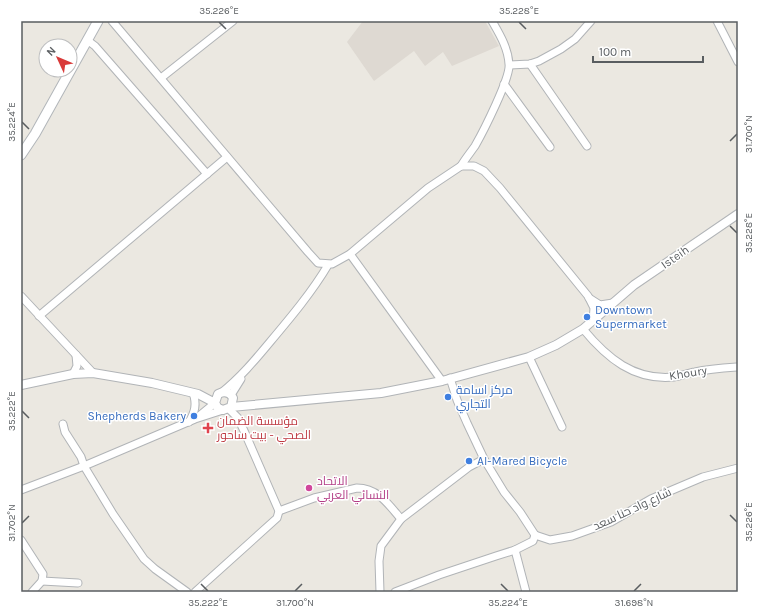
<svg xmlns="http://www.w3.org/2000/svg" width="759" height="613" viewBox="0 0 759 613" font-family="Karla,Cairo,sans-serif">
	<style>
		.education { fill: #ded9d2 }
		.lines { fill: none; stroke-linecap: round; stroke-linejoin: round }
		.minor-casing { stroke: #b1b4b7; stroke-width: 9 }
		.tertiary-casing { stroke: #b1b4b7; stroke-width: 10 }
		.secondary-casing { stroke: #b2b6ba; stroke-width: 11 }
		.minor { stroke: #fff; stroke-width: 7 }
		.tertiary { stroke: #fff; stroke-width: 8 }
		.secondary { stroke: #fff; stroke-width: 9 }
		.ticks { fill: none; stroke: #595d60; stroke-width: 1.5 }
		.shop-dot { fill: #3f7fe0; stroke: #fff; stroke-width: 1.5 }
		.health-dot { fill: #e0444e; stroke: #fff; stroke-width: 1.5 }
		.hotel-dot { fill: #d1479c; stroke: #fff; stroke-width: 1.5 }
		.labels { text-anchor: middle; stroke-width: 3; stroke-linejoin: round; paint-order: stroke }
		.street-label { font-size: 12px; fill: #595d60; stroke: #fff }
		.shop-label { font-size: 12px; fill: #366cbe; stroke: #fff; text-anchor: start }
		.health-label { font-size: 12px; fill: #be3a42; stroke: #fff; text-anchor: start }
		.hotel-label { font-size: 12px; fill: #b23c85; stroke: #fff; text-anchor: start }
		.neatline { fill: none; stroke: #595d60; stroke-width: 1.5 }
		.ticks-label { font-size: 10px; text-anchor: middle; fill: #595d60 }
	</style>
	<rect width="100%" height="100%" fill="#ebe8e1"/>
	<path class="education" d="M363 21H485L499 46 452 66 443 52 425 66 414 51 374 81 347 42Z"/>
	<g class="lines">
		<defs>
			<g id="minor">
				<path d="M112 21 308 252 318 263 332 264 350 254 428 188 461 166H474L484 171 500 188 588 296 594 308 593 321"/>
				<path d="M717 21 738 62"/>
				<path d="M87 40 95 46 207 174"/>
				<path d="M530 64 587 146"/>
				<path d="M510 65 530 64 539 61 561 49 575 39 591 21"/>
				<path d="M161 78 233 21"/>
				<path d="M504 84 550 147"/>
				<path d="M461 166C465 159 470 153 475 146 483 132 511 77 509 64 508 48 500 35 492 21"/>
				<path d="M350 254 442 381"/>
				<path d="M21 296 93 373"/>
				<path d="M589 298 600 305 613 303"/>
				<path d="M39 316 227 157"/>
				<path d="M583 329C607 358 634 381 674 377 681 376 688 373 695 372 709 369 724 368 738 367"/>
				<path d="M529 357 562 427"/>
				<path d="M73 374 77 366 76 355"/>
				<path d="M450 378 457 400 467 423 484 459 504 492 520 512 535 535"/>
				<path d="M221 393C240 378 255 360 270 342 291 317 312 292 328 265"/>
				<path d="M231 395 241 379"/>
				<path d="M198 417 215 403"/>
				<path d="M189 422C195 412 197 404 193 393"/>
				<path d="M63 424 65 432 81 457 84 466 113 514 144 559 155 569 187 592"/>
				<path d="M21 490 84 466 195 419 223 410"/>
				<path d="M279 511 314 498 357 488C378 488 389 505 401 519"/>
				<path d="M535 535 550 540 572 536 611 522 651 499 703 477 738 468"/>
				<path d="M21 540 43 574 42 581 32 592"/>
				<path d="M515 550 526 592"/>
				<path d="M42 581 78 583"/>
				<path d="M195 592 277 518 279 511 245 433 238 418 229 409"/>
				<path d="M380 592 379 561 381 546 401 519 469 467 484 459"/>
				<path d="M395 592 439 575 496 556 515 550 533 541 535 535"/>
			</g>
			<g id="tertiary">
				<path d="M21 385 73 374 93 373 152 383 198 394 215 403 218 408 223 410 231 407 233 398C230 392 224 391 218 394L215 403"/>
				<path d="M231 407 381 393 442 381 529 357 556 345 583 329 634 285 738 214"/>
			</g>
			<path id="secondary" d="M21 155 35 134 98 21"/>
		</defs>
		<use href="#minor" class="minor-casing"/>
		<use href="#tertiary" class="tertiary-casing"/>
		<use href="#secondary" class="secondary-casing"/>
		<use href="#minor" class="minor"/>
		<use href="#tertiary" class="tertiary"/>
		<use href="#secondary" class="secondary"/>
	</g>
	<path class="ticks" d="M219 22 226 29M519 22 526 29M22 122 29 129M730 141 737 134M730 226 737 233M22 411 29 418M730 515 737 522M22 523 29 516M201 584 208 591M501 584 508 591M295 591 302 584M634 591 641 584"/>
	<g class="shop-dot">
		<circle cx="587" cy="317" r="4"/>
		<circle cx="448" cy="397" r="4"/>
		<circle cx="194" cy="416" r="4"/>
		<circle cx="469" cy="461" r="4"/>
	</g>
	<path class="health-dot" d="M206 422h4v4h4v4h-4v4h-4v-4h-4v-4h4z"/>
	<circle class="hotel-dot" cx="309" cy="488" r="4"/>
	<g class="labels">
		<g class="street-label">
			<text transform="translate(675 257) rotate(-35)" y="4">Isteih</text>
			<text transform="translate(688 373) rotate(-9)" y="4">Khoury</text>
			<text transform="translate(632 509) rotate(-25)" y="4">شارع واد حنا سعد</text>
		</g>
		<g class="shop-label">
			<text x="595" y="314">Downtown<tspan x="595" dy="14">Supermarket</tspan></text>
			<text x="456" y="394">مركز اسامة<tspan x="456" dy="14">التجاري</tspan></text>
			<text x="186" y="420" text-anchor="end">Shepherds Bakery</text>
			<text x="477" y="465">Al-Mared Bicycle</text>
		</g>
		<g class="health-label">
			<text x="217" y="425">مؤسسة الضمان<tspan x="217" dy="14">الصحي - بيت ساحور</tspan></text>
		</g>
		<g class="hotel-label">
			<text x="317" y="485">الاتحاد<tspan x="317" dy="14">النسائي العربي</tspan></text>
		</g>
	</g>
	<rect width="759" height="613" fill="none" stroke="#ffffff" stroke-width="44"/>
	<g transform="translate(58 58) rotate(314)"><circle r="19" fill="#ffffff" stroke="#bdbebf"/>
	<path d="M0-3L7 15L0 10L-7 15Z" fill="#d93a39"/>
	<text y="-6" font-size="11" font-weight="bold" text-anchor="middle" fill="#595d60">N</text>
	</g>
	<path d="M593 56v6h110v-6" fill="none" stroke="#595d60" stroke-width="2"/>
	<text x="599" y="56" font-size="12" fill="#595d60" stroke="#ffffff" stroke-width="3" paint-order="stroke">100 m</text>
	<rect x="22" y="22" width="715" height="569" class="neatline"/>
	<g class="ticks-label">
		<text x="219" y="14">35.226°E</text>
		<text x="519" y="14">35.228°E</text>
		<text transform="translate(11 122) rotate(-90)" y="4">35.224°E</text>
		<text transform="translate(748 134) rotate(-90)" y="4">31.700°N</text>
		<text transform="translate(748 233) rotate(-90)" y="4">35.228°E</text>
		<text transform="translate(11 411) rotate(-90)" y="4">35.222°E</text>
		<text transform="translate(748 522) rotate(-90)" y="4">35.226°E</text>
		<text transform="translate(11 523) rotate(-90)" y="4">31.702°N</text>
		<text x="208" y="606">35.222°E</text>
		<text x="295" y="606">31.700°N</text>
		<text x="508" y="606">35.224°E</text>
		<text x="634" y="606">31.698°N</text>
	</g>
</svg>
